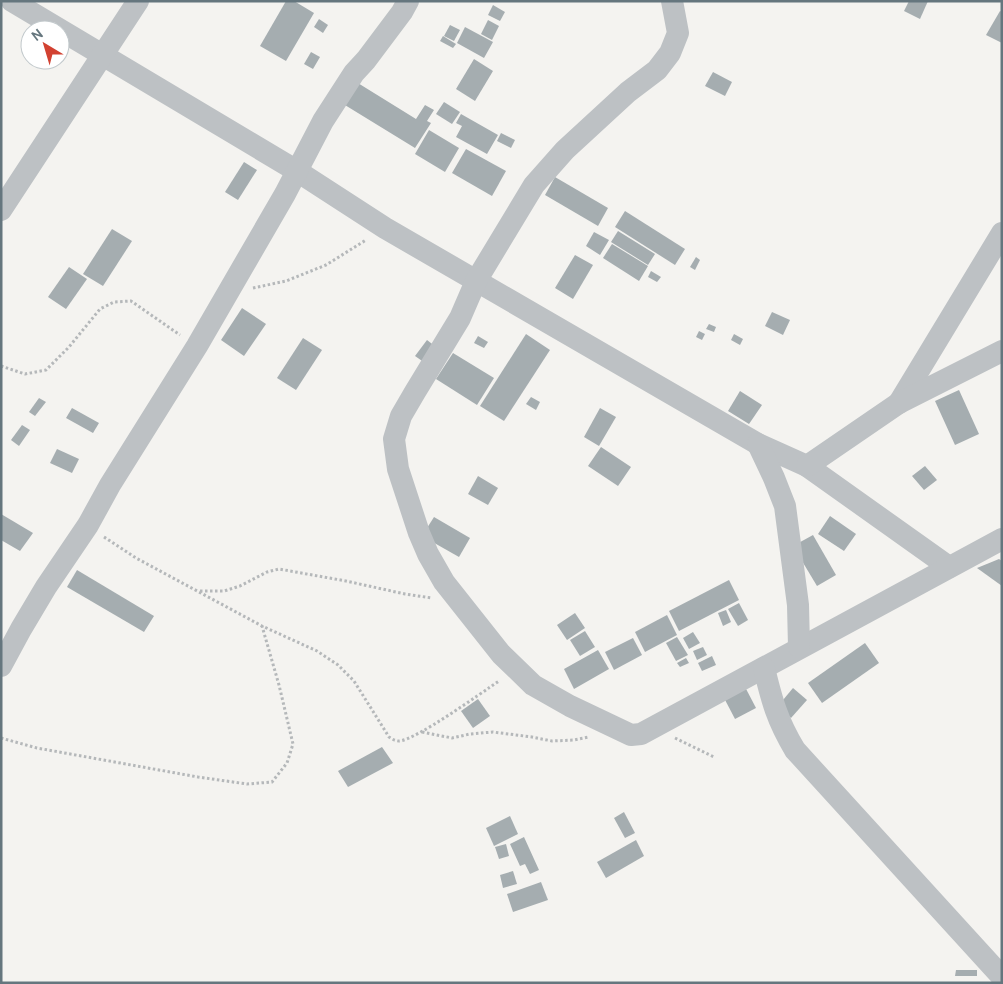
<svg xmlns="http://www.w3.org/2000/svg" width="1003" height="984" viewBox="0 0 1003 984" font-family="Cabin,sans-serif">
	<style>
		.building { fill: #a5adb0 }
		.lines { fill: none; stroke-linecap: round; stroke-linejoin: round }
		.path { stroke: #b5b8ba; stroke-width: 3; stroke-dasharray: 2.5 2.5; stroke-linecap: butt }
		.minor { stroke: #bdc1c4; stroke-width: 22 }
	</style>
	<rect width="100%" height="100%" fill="#f4f3f0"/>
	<g class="building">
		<path d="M286 1H294L314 13 286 61 260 46Z"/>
		<path d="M909 1H928L920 19 904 11Z"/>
		<path d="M493 5 505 12 500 21 488 15Z"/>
		<path d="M1000 11 1002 12V43L986 35Z"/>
		<path d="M319 19 328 25 323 33 314 27Z"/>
		<path d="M488 20 499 26 492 40 481 34Z"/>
		<path d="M450 25 460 30 454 41 444 36Z"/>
		<path d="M465 27 493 42 484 58 457 43Z"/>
		<path d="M443 36 456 44 453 48 440 41Z"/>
		<path d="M311 52 320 57 313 69 304 64Z"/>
		<path d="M474 59 493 71 475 101 456 89Z"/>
		<path d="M713 72 732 82 725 96 705 86Z"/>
		<path d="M353 80 416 119 425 105 434 110 427 121 431 123 415 148 340 102Z"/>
		<path d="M444 102 460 112 452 124 436 114Z"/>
		<path d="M461 114 498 135 487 154 456 137 462 126 456 123Z"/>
		<path d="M429 130 459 148 445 172 415 154Z"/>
		<path d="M501 133 515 140 511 148 497 141Z"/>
		<path d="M466 149 506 171 492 196 452 173Z"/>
		<path d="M244 162 257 170 238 200 225 192Z"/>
		<path d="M555 177 608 208 598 226 545 195Z"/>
		<path d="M625 211 685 249 675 265 615 227Z"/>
		<path d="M112 229 132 241 103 286 83 274Z"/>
		<path d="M618 231 655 254 648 265 611 242Z"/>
		<path d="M594 232 609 240 600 255 586 246Z"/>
		<path d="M612 244 648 266 639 281 603 258Z"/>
		<path d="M575 255 593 265 573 299 555 288Z"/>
		<path d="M696 257 700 260 695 270 690 267Z"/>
		<path d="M69 267 87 279 66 309 48 297Z"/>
		<path d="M651 271 661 277 657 282 648 277Z"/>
		<path d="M242 308 266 324 244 356 221 340Z"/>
		<path d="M772 312 790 320 783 335 765 326Z"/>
		<path d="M709 324 716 327 714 332 706 329Z"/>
		<path d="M699 331 705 334 702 340 696 337Z"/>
		<path d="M526 334 550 350 504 421 480 406Z"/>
		<path d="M734 334 743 339 740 345 731 340Z"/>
		<path d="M478 336 488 342 484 348 474 343Z"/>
		<path d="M303 338 322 350 296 390 277 378Z"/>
		<path d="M427 340 436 347 425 363 415 356Z"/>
		<path d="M453 353 494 378 477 405 436 379Z"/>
		<path d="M959 390 979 434 955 445 935 401Z"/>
		<path d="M740 391 762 405 749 424 728 411Z"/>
		<path d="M531 397 540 402 536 410 526 404Z"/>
		<path d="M39 398 46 402 35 416 29 412Z"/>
		<path d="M72 408 99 423 93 433 66 418Z"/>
		<path d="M600 408 616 417 599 446 584 437Z"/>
		<path d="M22 425 30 430 19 446 11 440Z"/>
		<path d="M601 447 631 467 618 486 588 466Z"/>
		<path d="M57 449 79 459 72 473 50 463Z"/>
		<path d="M925 466 937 480 924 490 912 476Z"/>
		<path d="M478 476 498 488 488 505 468 494Z"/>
		<path d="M1 514 33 533 20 551 1 540Z"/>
		<path d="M830 516 856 534 844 551 818 534Z"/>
		<path d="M434 517 470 538 459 557 422 536Z"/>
		<path d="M813 535 836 575 817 586 793 546Z"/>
		<path d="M999 559 1002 561V586L977 568Z"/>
		<path d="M77 570 154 616 144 632 67 587Z"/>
		<path d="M729 580 739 600 679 631 669 611Z"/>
		<path d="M739 603 748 620 738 626 728 609Z"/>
		<path d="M726 610 731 622 723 626 718 613Z"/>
		<path d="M575 613 585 628 567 640 557 625Z"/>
		<path d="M667 615 677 635 645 652 635 632Z"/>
		<path d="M585 631 595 647 580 656 570 640Z"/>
		<path d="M693 632 700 643 689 649 683 638Z"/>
		<path d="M677 637 688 655 676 661 666 643Z"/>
		<path d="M633 638 642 655 614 670 605 652Z"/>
		<path d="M865 643 879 663 822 703 808 683Z"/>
		<path d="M703 647 707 655 697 660 693 651Z"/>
		<path d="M598 650 609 669 574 689 564 669Z"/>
		<path d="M712 656 716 665 702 671 698 663Z"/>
		<path d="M686 658 689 663 680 667 677 663Z"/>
		<path d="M744 685 756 708 735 719 723 696Z"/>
		<path d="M793 688 807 700 791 718 778 706Z"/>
		<path d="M478 699 490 716 473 728 461 711Z"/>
		<path d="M382 747 393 763 348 787 338 771Z"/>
		<path d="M624 812 635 833 625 838 614 818Z"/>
		<path d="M510 816 518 834 494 846 486 828Z"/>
		<path d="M524 837 539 870 530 874 525 864 520 866 510 844Z"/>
		<path d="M636 840 644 856 606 878 597 862Z"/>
		<path d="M506 844 509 856 499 859 495 847Z"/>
		<path d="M513 871 517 884 503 888 500 875Z"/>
		<path d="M541 882 548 900 513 912 507 894Z"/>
		<path d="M956 970H977V976H955Z"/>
	</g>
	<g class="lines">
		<g class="path">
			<path d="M253 288 286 281 326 265 366 240"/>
			<path d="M1 366 25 374 46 370 69 347 100 309 114 302 131 301 180 335"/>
			<path d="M104 537 136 558 262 626 317 651 338 665 354 681 389 737C392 739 395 741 399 741 416 740 481 693 499 681"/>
			<path d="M200 591H224L240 586 267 572 279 569 346 581 405 594 432 598"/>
			<path d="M422 732 452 738 470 734 493 732 532 737 552 741 574 740 589 737"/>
			<path d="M1 738 37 748 198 777 247 784 272 782 287 763 293 744 279 685 262 626"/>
			<path d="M675 738 714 757"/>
		</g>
		<g class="minor">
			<path d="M12 1 297 171 385 228 758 444 807 466 949 567"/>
			<path d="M672 1 678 33 670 53 657 70 628 92 565 150 534 185 476 281 460 318 415 392 401 416 394 439 398 469 419 533 428 554 444 582 501 654 533 685 570 706 631 735 641 734 1002 539"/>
			<path d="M1 210 138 1"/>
			<path d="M899 403 1002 233"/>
			<path d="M758 444 774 478 785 506 798 605 799 647"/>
			<path d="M807 466 899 403 1002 351"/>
			<path d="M1 666 21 629 46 587 88 525 110 485 197 346 285 194 323 121 354 73 366 60 402 12 408 1"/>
			<path d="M764 668C772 701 777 720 795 750L1002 977"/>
		</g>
	</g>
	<rect width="1003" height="984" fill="none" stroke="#65767e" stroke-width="5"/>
	<g transform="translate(45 45) rotate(322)"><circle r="24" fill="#ffffff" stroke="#c1c8cb"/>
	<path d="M0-4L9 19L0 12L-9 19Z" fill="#d24131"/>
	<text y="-8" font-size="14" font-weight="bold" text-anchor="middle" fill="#65767e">N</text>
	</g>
</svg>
